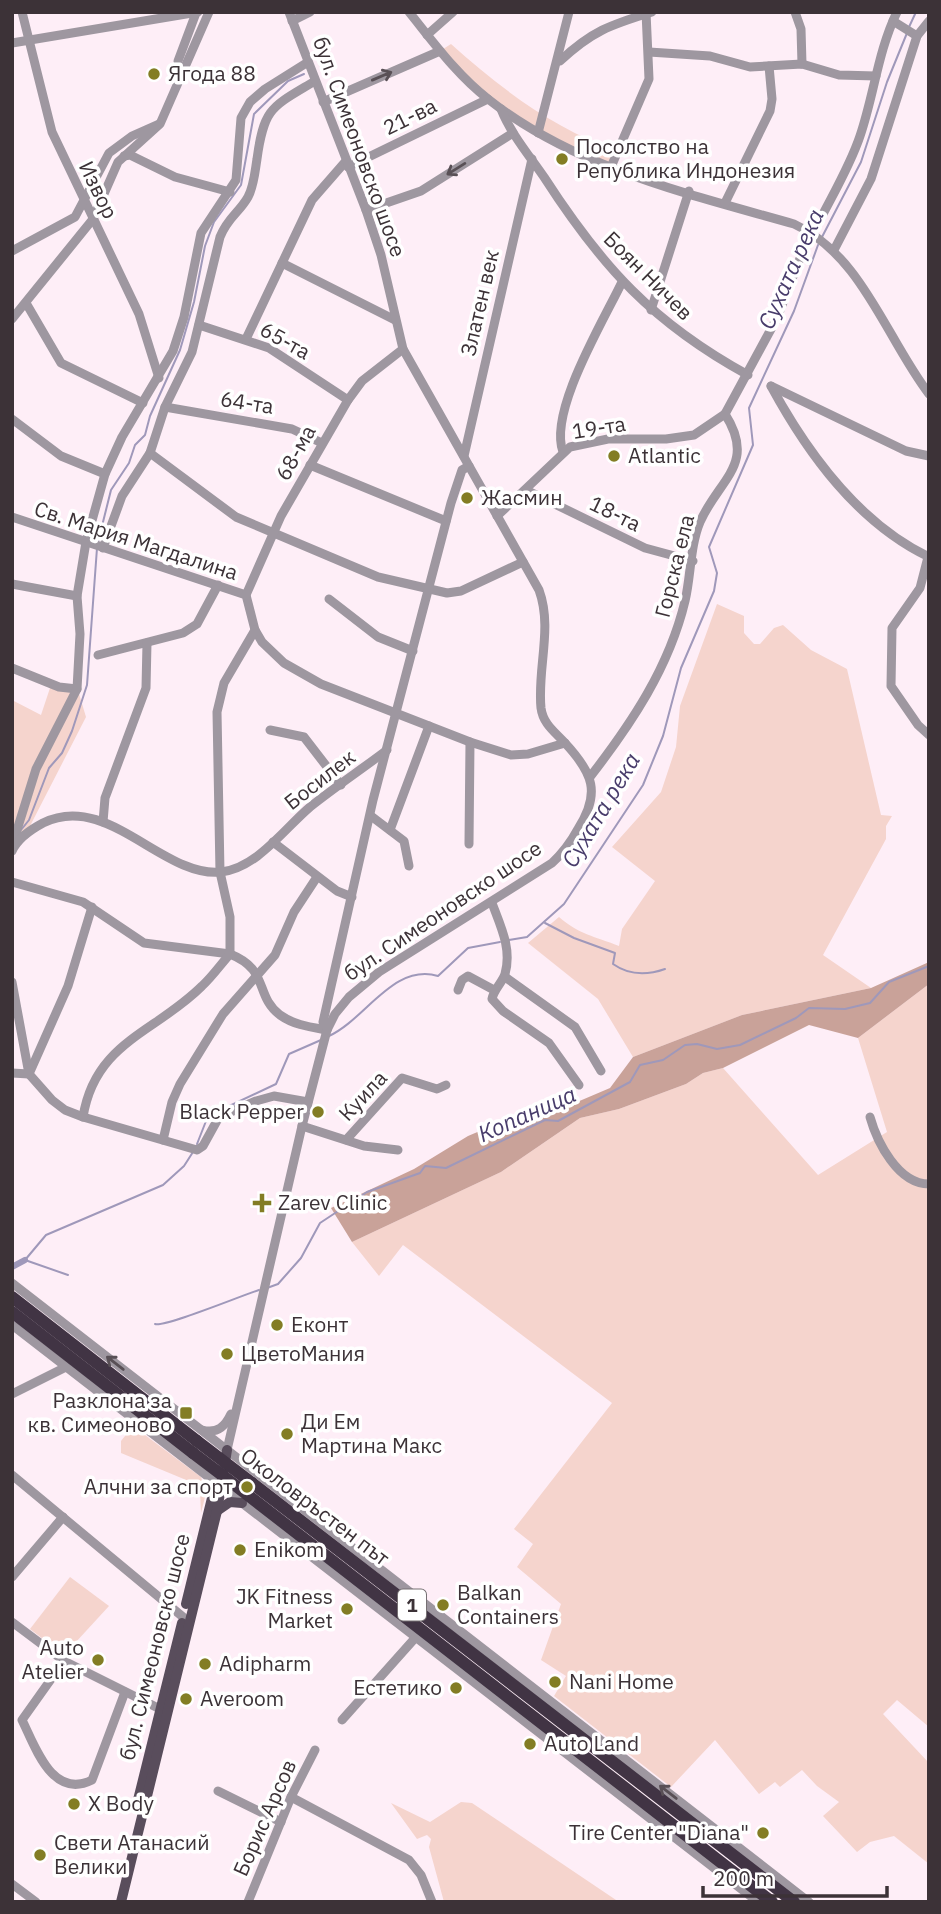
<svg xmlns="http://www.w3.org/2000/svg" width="941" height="1914" viewBox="0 0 941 1914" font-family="'IBM Plex Sans',sans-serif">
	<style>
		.green { fill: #f5d4cd }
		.forest { fill: #c9a299 }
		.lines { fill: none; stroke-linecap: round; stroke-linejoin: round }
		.stream { stroke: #9f98ba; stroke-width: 2 }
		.canal { stroke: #9f98ba; stroke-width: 6 }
		.minor { stroke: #9e97a0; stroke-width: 9 }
		.major { stroke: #594d5c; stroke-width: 10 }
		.highway { stroke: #413444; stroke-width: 12 }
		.highway-bridge { stroke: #413444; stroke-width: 12 }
		.oneway { stroke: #595056 }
		.poi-dot { fill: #837d24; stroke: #fff; stroke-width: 2.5 }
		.labels { text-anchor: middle; stroke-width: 7; stroke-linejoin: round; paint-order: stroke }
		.shield { fill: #fff; stroke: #767073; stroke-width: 2 }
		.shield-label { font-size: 19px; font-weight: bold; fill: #3c3237 }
		.poi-label { font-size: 21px; fill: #3c3237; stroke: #fff; text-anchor: start }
		.street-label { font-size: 21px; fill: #3c3237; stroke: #fff }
		.water-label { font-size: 23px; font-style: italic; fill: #483c6b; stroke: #fff }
	</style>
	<rect width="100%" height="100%" fill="#feeef7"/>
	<g class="green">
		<path d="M451 44C501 89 554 129 618 151L611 167 574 152 488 99 440 51Z"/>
		<path d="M717 604 744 616V633L754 644H760L774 628 783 625 811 650 847 669 881 815 892 816 886 826V839L823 955 871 988 742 1015 633 1057 598 999 528 943 559 917C580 935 594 936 619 946L622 929 655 881 612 847 661 792 676 747 680 706Z"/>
		<path d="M77 687 86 717 30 826 12 847V700L41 715 50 688Z"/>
		<path d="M929 984V1727L897 1700 883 1714 929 1763V1864L894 1836 870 1842 857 1852 823 1816 839 1802 817 1786 802 1770 780 1787 775 1782 759 1794 715 1740 671 1787 554 1696 566 1676 541 1660 561 1604 517 1567 533 1544 514 1529 612 1403 403 1245 379 1276 352 1242 501 1172 580 1118 619 1109 686 1084 703 1073 723 1068 818 1175 887 1132 858 1038Z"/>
		<path d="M133 1426 201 1477 206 1493 201 1513 200 1491 191 1482 121 1453V1441Z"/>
		<path d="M70 1577 109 1606 64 1655 30 1629Z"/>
		<path d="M461 1802 472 1803 619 1902H444L429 1847 431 1839 427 1835 417 1839 391 1803 430 1822Z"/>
	</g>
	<path class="forest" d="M929 962V984L858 1038 809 1025 723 1068 703 1073 686 1084 619 1109 580 1118 501 1172 352 1242 331 1208 414 1169 468 1136 534 1108H563L610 1088 633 1057 742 1015 871 988Z"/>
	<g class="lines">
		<g class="stream">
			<path d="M909 27 916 12"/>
			<path d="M822 237 861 162 887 82 907 33"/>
			<path d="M98 542 111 490 129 463 135 445 145 435 150 416 180 350 194 302 205 246 214 222 241 185 254 114 288 81 304 74"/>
			<path d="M21 830 29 820 49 768 62 753 72 731 87 685 97 548"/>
			<path d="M545 923 574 938 615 953 613 964C630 976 648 975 665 969"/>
			<path d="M509 940 527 937 564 904 643 785 663 736 681 668 714 591 717 573 709 547 753 445 749 408 794 311 818 245"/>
			<path d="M329 1036C366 1019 393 963 438 976L468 948 500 942"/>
			<path d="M197 1144 208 1116 276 1084 289 1054 321 1040"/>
			<path d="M68 1275 25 1260 46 1235 163 1185 184 1166 193 1152"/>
			<path d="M267 1288 278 1284 301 1258 320 1223 367 1192 420 1173 425 1166 446 1168 545 1120 558 1121 630 1082 640 1065 663 1060 685 1045 697 1044 717 1049 740 1045 796 1018 809 1008 845 1009 870 1003 889 982 929 966"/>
			<path d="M155 1324C166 1327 240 1296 259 1290"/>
		</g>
		<path class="canal" d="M12 1267 25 1260"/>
		<g class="minor">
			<path d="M22 12 52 132 139 314 159 378"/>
			<path d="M409 12C434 43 457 75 488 99 575 168 689 194 794 224 862 255 886 338 929 394"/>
			<path d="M795 12 801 29 802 64"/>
			<path d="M292 21 310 12"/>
			<path d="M893 21 917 36"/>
			<path d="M427 35 453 12"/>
			<path d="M12 43 198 12"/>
			<path d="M649 52 710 56 750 67 802 64 839 75 876 76"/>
			<path d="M178 61 196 13"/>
			<path d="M560 61C592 31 610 25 652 12"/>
			<path d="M323 102 440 51"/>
			<path d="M501 109C511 134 529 155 544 177 602 267 653 323 748 375"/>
			<path d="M538 133 569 12"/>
			<path d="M124 156 130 155 175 177 230 192"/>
			<path d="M348 167 488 99"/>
			<path d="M611 167 649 79 646 12"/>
			<path d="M725 203 770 111 772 99 769 66"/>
			<path d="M366 210 421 191 513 133"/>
			<path d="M834 250 871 179 917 36 929 21"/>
			<path d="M12 251 75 217 109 153 132 136 159 124"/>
			<path d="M282 263 395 320"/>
			<path d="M26 303 61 363 143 403"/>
			<path d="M651 310 689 191"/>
			<path d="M12 319 93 219 118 162 160 124 209 12"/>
			<path d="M199 325 269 348 348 400"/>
			<path d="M246 339 312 200 346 161"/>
			<path d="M771 386C808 454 858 523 929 557"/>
			<path d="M771 386 906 451 929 456"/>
			<path d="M165 407 292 429 322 443"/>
			<path d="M12 419 61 456 105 474"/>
			<path d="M563 452C548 412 604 320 622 282"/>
			<path d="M150 453 236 517 378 577 447 593 461 591 523 562"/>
			<path d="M464 456 532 159"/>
			<path d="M310 465 446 521"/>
			<path d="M526 490 645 548 693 561"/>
			<path d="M497 516 570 447 608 439H666L694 435 725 414"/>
			<path d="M12 517 246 595 255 630 262 642 284 663 321 684 470 742 511 755 528 754 565 743"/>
			<path d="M103 548 122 496 150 453 165 407 192 352 220 237C228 217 239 213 248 197 254 186 255 171 257 159 264 107 272 107 315 81"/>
			<path d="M928 557 920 588 892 628 891 686 918 725 929 735"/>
			<path d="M12 584 77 596"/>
			<path d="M246 595 281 516 348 400 362 381 403 349"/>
			<path d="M329 599 378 637 413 651"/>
			<path d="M98 655 183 633 197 624 218 585"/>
			<path d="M12 668 59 687 77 689"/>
			<path d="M270 730 304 737 341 785"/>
			<path d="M590 777C631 724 669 668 685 601 691 576 690 546 700 522 719 479 757 464 725 414L777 318 816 217 823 214C836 189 851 163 860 136 874 95 878 51 897 12"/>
			<path d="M371 816 404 841 409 866"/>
			<path d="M103 822 105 798 146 688 147 643"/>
			<path d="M390 830 429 726"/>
			<path d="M17 840V830L36 769 77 689 80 634 77 596 86 542 105 474 122 437 173 351 184 317 201 233 236 180 241 118 250 102 265 89 308 62"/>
			<path d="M273 842 337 891 352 897"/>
			<path d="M469 844 470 742"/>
			<path d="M12 851C18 838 30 830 43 823 107 791 163 878 221 872 257 868 284 829 310 807 335 787 362 769 387 750"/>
			<path d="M12 882 83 902 144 943 230 954C270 970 254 995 280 1015 294 1025 310 1027 327 1030"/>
			<path d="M492 903C501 927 512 949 505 974 502 983 494 989 492 999L503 1011 549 1043 579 1085"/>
			<path d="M505 977 575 1027 601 1071"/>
			<path d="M12 982 29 1074 52 1100 65 1110 83 1117 197 1150 203 1146 219 1117 256 1101 274 1096 308 1102"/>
			<path d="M458 990 462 980 468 976 494 990"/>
			<path d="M327 1030 323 1022 373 800 451 503 462 470 469 466"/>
			<path d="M12 1073 29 1074 68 986 92 907"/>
			<path d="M83 1117C95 1042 155 1033 202 986 212 977 221 964 230 954V917L220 872 217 712 224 683 255 630"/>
			<path d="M870 1117C877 1142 898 1184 929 1184"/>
			<path d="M302 1126 364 1146 398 1150"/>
			<path d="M163 1140 172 1102 180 1084 223 1014 275 955 294 912 317 877"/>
			<path d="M346 1140 402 1078 437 1089 446 1085"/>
			<path d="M12 1283 809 1902"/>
			<path d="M12 1325 758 1902"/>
			<path d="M12 1394 66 1367"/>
			<path d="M202 1430C217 1434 225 1427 231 1414"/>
			<path d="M227 1450 302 1126 327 1030 335 1014 349 997 379 972 552 863C563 853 571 842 578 829 601 793 593 773 565 743 555 732 543 724 541 708 537 669 553 628 539 590L403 349 381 255 366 210 289 12"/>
			<path d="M12 1475 183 1617"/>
			<path d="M12 1577 63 1517"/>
			<path d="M12 1622 64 1661 160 1709"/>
			<path d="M64 1661 22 1720C35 1746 52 1800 92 1780L125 1692"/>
			<path d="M342 1720 416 1637"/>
			<path d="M218 1791 281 1822"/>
			<path d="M291 1797 409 1860 421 1875 432 1902"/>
			<path d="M12 1884 36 1902"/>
			<path d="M248 1902 291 1797 315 1750"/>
		</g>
		<g class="major">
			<path d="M217 1511 230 1502 242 1503"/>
			<path d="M186 1604 213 1494 219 1485"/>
			<path d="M137 1804 182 1623"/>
			<path d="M121 1902 217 1511 227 1450"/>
		</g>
		<g class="highway">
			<path d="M12 1297 197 1441"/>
			<path d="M12 1312 193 1453"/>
			<path d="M222 1475 772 1902"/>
			<path d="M252 1483 794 1902"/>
		</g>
		<g class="highway-bridge">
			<path d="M197 1441 252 1483"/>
			<path d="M193 1453 222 1475"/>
		</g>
	</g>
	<defs><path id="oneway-shaft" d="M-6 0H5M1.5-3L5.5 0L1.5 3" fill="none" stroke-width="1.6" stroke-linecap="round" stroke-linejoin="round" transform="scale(1.75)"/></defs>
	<g class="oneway">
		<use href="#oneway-shaft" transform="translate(382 76) rotate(-23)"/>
		<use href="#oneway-shaft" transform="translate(456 169) rotate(148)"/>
		<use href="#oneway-shaft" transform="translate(115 1363) rotate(-142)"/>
		<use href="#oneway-shaft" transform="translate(668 1792) rotate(-142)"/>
	</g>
	<g class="poi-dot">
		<circle cx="154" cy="74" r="7"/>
		<circle cx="562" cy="159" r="7"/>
		<circle cx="614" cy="456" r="7"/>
		<circle cx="467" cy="498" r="7"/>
		<circle cx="318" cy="1112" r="7"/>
		<path d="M258.5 1192.5h7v7h7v7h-7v7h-7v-7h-7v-7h7z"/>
		<circle cx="277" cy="1325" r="7"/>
		<circle cx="227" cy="1354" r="7"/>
		<rect x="179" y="1406" width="14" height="14" rx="3.5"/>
		<circle cx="287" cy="1434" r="7"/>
		<circle cx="247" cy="1487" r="7"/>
		<circle cx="240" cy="1550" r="7"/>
		<circle cx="443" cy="1605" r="7"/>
		<circle cx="347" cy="1609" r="7"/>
		<circle cx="98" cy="1660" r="7"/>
		<circle cx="205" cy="1664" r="7"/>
		<circle cx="555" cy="1682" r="7"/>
		<circle cx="456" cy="1688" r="7"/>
		<circle cx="186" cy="1699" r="7"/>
		<circle cx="530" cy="1744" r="7"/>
		<circle cx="74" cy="1804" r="7"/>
		<circle cx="763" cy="1833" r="7"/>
		<circle cx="40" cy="1855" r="7"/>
	</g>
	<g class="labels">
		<rect class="shield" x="398" y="1589.5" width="28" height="31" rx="5"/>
		<g class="shield-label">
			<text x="412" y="1612">1</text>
		</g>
		<g class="poi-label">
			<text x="168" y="81">Ягода 88</text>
			<text x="576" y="154">Посолство на<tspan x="576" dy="24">Република Индонезия</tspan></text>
			<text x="628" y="463">Atlantic</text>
			<text x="481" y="505">Жасмин</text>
			<text x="304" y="1119" text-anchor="end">Black Pepper</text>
			<text x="278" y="1210">Zarev Clinic</text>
			<text x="291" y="1332">Еконт</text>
			<text x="241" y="1361">ЦветоМания</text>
			<text x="172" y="1408" text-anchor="end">Разклона за<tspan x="172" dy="24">кв. Симеоново</tspan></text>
			<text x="301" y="1429">Ди Ем<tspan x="301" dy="24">Мартина Макс</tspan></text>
			<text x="233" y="1494" text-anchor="end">Алчни за спорт</text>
			<text x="254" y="1557">Enikom</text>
			<text x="457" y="1600">Balkan<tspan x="457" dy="24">Containers</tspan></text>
			<text x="333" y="1604" text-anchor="end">JK Fitness<tspan x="333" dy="24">Market</tspan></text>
			<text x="84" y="1655" text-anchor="end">Auto<tspan x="84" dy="24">Atelier</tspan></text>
			<text x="219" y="1671">Adipharm</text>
			<text x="569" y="1689">Nani Home</text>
			<text x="442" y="1695" text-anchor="end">Естетико</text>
			<text x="200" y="1706">Averoom</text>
			<text x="544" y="1751">Auto Land</text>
			<text x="88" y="1811">X Body</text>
			<text x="749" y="1840" text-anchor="end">Tire Center "Diana"</text>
			<text x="54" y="1850">Свети Атанасий<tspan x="54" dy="24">Велики</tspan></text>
		</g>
		<g class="street-label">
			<text transform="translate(410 117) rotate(-26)" y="7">21-ва</text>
			<text transform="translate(359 147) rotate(70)" y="7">бул. Симеоновско шосе</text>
			<text transform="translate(98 190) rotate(64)" y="7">Извор</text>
			<text transform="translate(648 276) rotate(45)" y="7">Боян Ничев</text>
			<text transform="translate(480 303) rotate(-77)" y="7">Златен век</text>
			<text transform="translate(285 341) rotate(29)" y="7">65-та</text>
			<text transform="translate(247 403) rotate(9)" y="7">64-та</text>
			<text transform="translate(599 428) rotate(-9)" y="7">19-та</text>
			<text transform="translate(296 453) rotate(-61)" y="7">68-ма</text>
			<text transform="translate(615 514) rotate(26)" y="7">18-та</text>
			<text transform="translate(136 541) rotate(18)" y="7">Св. Мария Магдалина</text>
			<text transform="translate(675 566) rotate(-76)" y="7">Горска ела</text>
			<text transform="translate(320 780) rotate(-38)" y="7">Босилек</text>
			<text transform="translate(443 911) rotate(-34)" y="7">бул. Симеоновско шосе</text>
			<text transform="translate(363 1096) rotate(-47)" y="7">Куила</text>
			<text transform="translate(315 1507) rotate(37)" y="7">Околовръстен път</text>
			<text transform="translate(155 1647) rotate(-76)" y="7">бул. Симеоновско шосе</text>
			<text transform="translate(265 1818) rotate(-66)" y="7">Борис Арсов</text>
		</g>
		<g class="water-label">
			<text transform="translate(791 269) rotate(-66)" y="8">Сухата река</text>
			<text transform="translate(601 810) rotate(-59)" y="8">Сухата река</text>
			<text transform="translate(527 1114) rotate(-24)" y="8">Копаница</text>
		</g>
	</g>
	<rect width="941" height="1914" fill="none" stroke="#3c3237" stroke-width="28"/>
	<path d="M703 1886v10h184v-10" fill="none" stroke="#3c3237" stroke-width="3.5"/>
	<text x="713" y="1886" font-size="21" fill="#3c3237" stroke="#ffffff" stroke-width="5" paint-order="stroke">200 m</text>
</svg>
